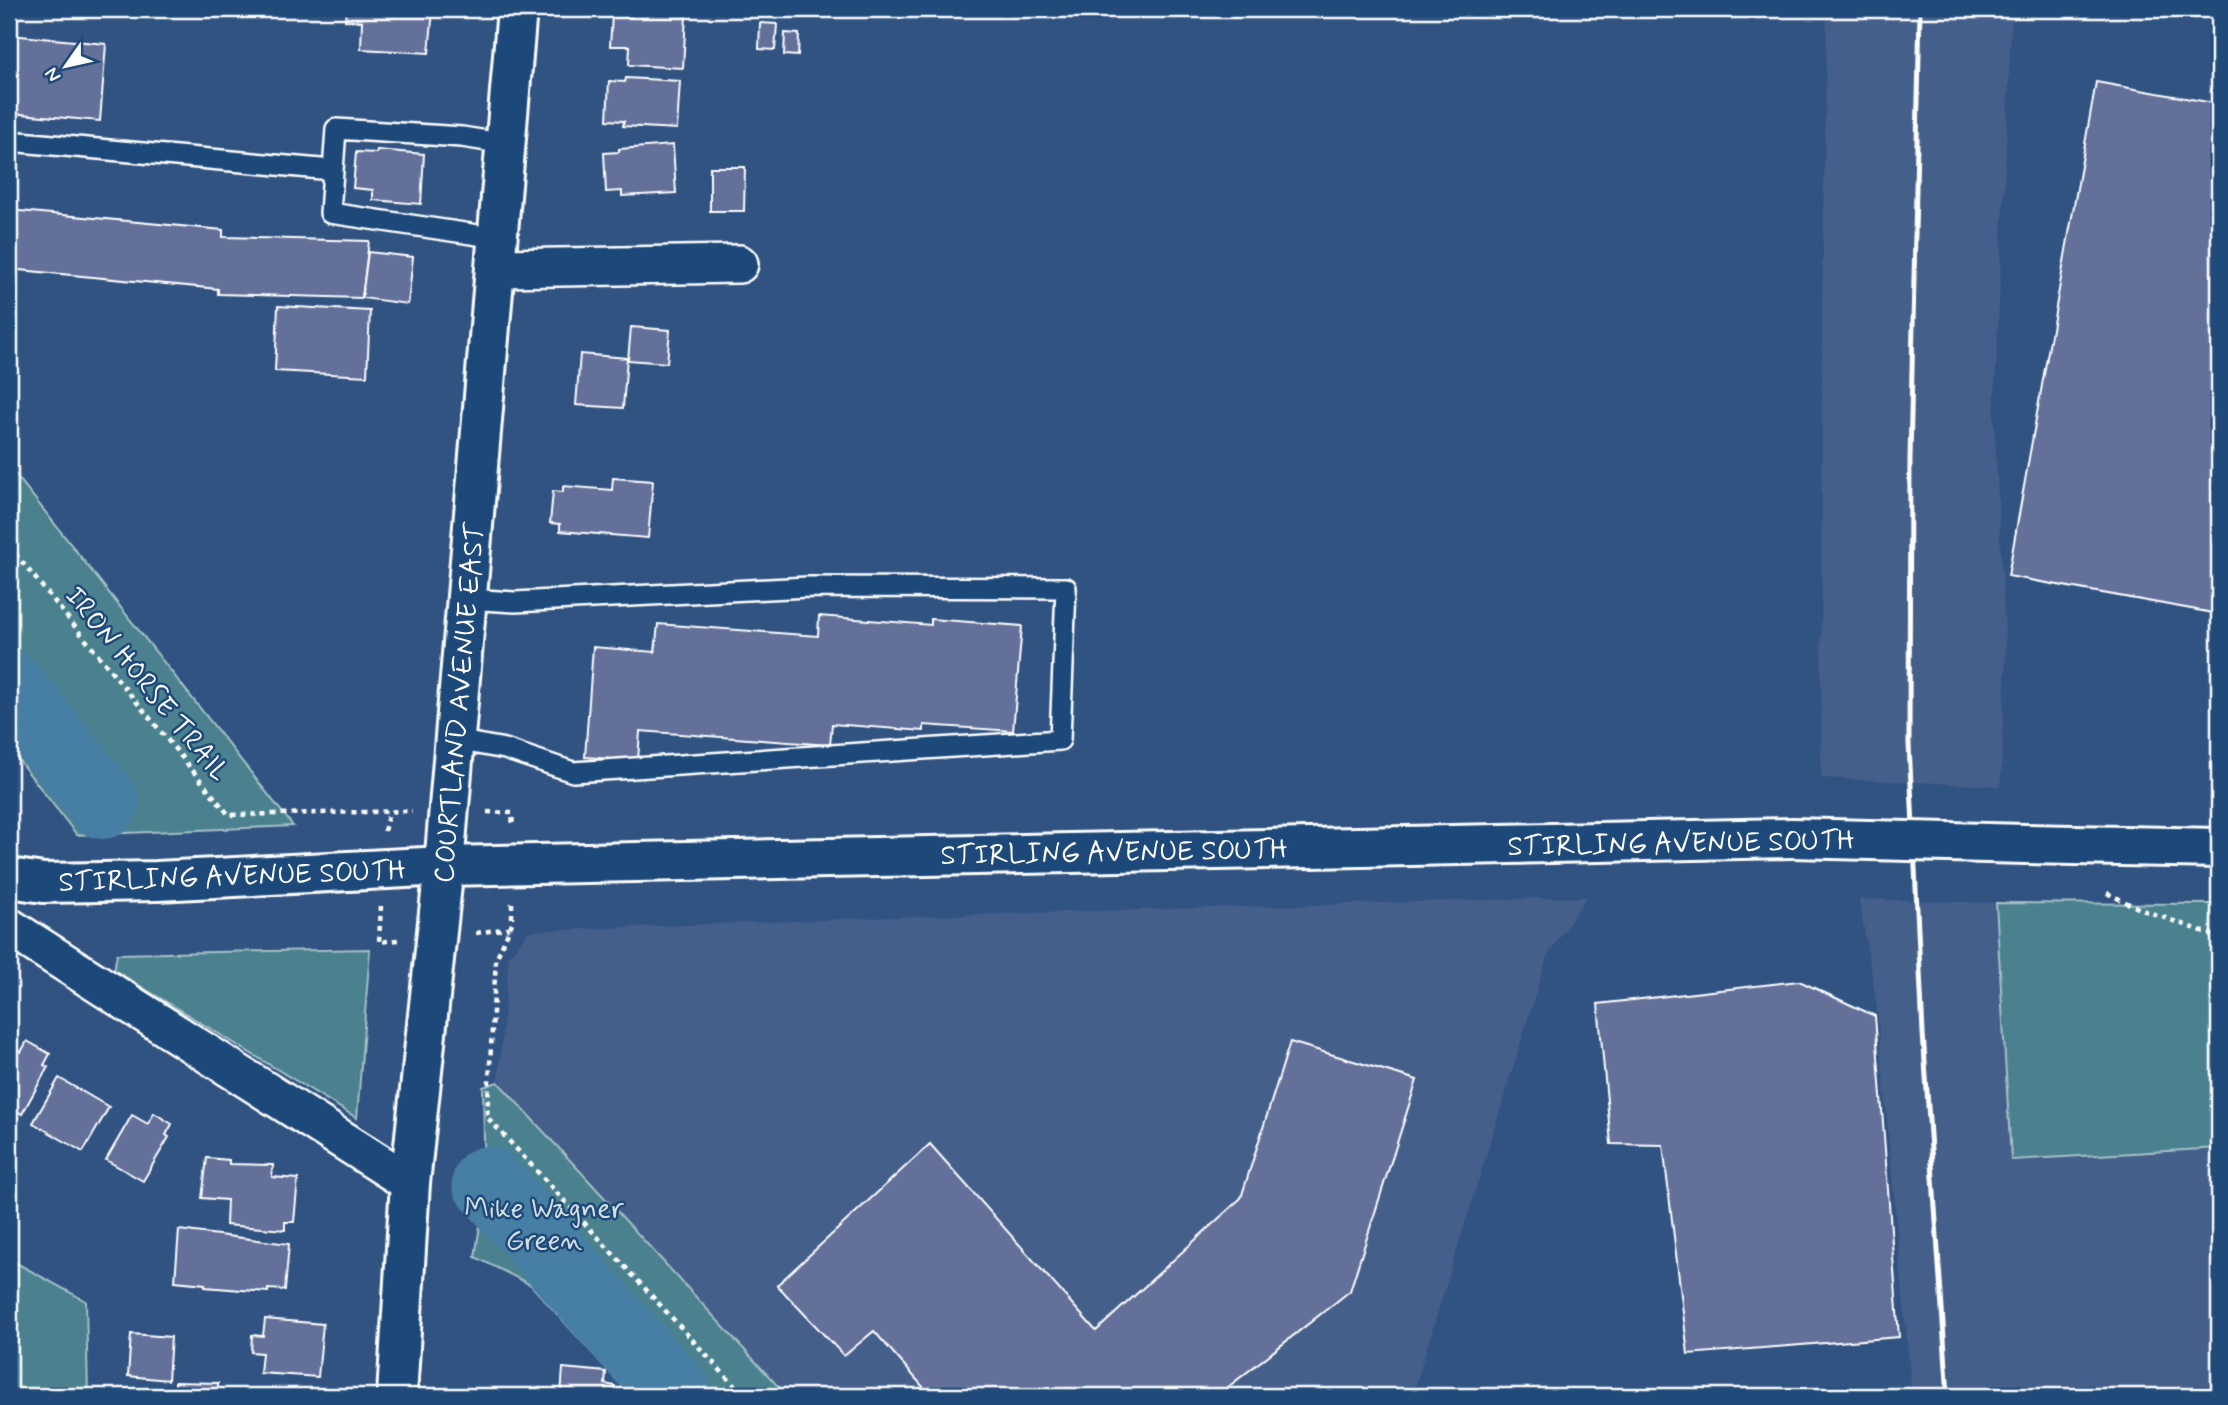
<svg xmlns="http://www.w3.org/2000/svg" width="2228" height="1405" viewBox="0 0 2228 1405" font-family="Mynerve,sans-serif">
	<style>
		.built { fill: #445e8b }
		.green { fill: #4b818f; stroke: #a5c0c7; stroke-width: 2 }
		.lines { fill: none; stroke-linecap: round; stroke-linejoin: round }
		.river { stroke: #477ea3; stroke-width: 72 }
		.building { fill: #636f99; stroke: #fff; stroke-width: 2 }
		.lane-casing { stroke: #fff; stroke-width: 24 }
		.street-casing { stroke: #fff; stroke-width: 42 }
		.secondary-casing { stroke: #fff; stroke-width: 44 }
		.path { stroke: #fff; stroke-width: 4.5; stroke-dasharray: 5 5; stroke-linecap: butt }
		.lane { stroke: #1f4a7a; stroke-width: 19 }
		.street { stroke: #1f4a7a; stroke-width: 37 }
		.secondary { stroke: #1f4a7a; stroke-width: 38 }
		.rail { stroke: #fff; stroke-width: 5 }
		.secondary-bridge-casing { stroke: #fff; stroke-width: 44; stroke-linecap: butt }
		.secondary-bridge { stroke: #1f4a7a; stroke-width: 38 }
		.labels { text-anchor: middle; stroke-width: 5; stroke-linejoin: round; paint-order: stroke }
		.street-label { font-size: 28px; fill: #fff; stroke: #1f4a7a }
		.park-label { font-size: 28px; fill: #d2e0e3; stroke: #1f4a7a }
	</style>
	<rect width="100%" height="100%" fill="#315382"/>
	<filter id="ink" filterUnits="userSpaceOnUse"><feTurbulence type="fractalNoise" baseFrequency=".0143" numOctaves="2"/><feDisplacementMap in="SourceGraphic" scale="14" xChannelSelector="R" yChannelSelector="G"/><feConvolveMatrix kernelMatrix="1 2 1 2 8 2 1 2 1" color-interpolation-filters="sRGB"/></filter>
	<g filter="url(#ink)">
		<g class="built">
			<path d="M1827 9H2012L1994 415 2006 654 2001 786 1821 778 1822 302Z"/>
			<path d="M1586 897 1547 957 1412 1396H787L498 1082 509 956 529 931 896 917Z"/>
			<path d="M1859 899 1996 903 2011 1160 2219 1148V1396H1912L1877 1008Z"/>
		</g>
		<g class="green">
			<path d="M9 466 293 826 77 835 9 748Z"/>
			<path d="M1996 903 2219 904V1148L2011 1160Z"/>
			<path d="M370 949 357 1118 114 970 117 954Z"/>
			<path d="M498 1082 787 1396H631L531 1285 475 1257 485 1194 483 1087Z"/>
			<path d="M9 1259 86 1301 88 1396H9Z"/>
		</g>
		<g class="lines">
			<g class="river">
				<path d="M9 687 103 803"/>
				<path d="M488 1182 677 1396"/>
			</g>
		</g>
		<g class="building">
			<path d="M346 9H433L429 53 361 49 362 21 345 20Z"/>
			<path d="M631 12 686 15 683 68 629 65 630 46H610L612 15 631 17Z"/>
			<path d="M760 23 777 24 775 50 759 49Z"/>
			<path d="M785 33 799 34 798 56 784 55Z"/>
			<path d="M9 35 106 44 100 121 9 113Z"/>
			<path d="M626 78 680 81 677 129 623 126 624 121 607 120 609 81 625 82Z"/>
			<path d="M2096 82 2219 104V614L2008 576Z"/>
			<path d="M673 145 676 193 622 196V191L606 192 604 153 619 152V149Z"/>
			<path d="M377 150 424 154 421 204 373 200V190L353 188 356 152 376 153Z"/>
			<path d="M710 167H745L744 211H710Z"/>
			<path d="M9 210 223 230V237L369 241 362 298 218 294V289L9 269Z"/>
			<path d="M368 252 413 257 408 304 362 298Z"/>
			<path d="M278 306 370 311 367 376 275 371Z"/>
			<path d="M631 327 670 330 667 363 628 360Z"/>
			<path d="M580 354 627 358 623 408 576 405Z"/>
			<path d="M613 478 653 481 648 538 560 531V524L550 523 553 491 563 492V486L612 490Z"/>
			<path d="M819 616 931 625V619L1022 626 1013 731 924 725V731L832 724 830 745 640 731 638 761 585 757 593 647 655 652 658 624 818 636Z"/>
			<path d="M1799 981 1875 1016 1899 1337 1688 1354 1663 1145 1611 1144 1598 1004Z"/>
			<path d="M27 1041 50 1054 44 1065 48 1067 22 1114 9 1106V1045L21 1052Z"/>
			<path d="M1290 1042 1417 1080 1350 1291 1227 1388 1234 1396H931L874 1331 844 1356 777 1285 930 1144 1096 1331 1241 1198Z"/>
			<path d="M59 1078 109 1107 83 1152 33 1123Z"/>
			<path d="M154 1113 172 1124 166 1135 169 1137 143 1181 106 1160 132 1115 148 1124Z"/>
			<path d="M207 1158 229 1160V1164L273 1165 272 1177 298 1179 294 1222H285V1230L226 1225 227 1200 202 1198Z"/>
			<path d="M179 1230 289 1244 285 1290 268 1289V1292L205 1287V1284L175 1281Z"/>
			<path d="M265 1319 323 1324 318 1377 260 1373 262 1353 251 1352 252 1335 263 1336Z"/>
			<path d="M131 1334 171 1337 168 1380 128 1376Z"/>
			<path d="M563 1368 606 1372 605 1384 615 1386 614 1396H561Z"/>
			<path d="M175 1382 218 1383V1396H175Z"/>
		</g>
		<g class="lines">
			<defs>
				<g id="lane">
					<path d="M9 141 332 170"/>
					<path d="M498 238 330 213 336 129 462 137 506 144"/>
					<path d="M455 740 505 749 573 772 1060 740 1066 588 808 587 515 602 467 599"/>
				</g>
				<g id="street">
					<path d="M495 268 739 264"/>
					<path d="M9 927 410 1183"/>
				</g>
				<g id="secondary">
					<path d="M2026 844 2219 848"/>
					<path d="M9 878 44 883 157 881 444 866 1793 838"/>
					<path d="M397 1396 410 1183 444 866 517 9"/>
				</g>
			</defs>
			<use href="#lane" class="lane-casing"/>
			<use href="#street" class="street-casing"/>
			<use href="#secondary" class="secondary-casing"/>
			<g class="path">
				<path d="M9 546 229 815 412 811"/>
				<path d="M487 812 512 813 513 827"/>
				<path d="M384 831 389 812"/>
				<path d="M2107 893 2140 909 2219 937"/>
				<path d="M512 903V923L496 959 487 1117 744 1396"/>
				<path d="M381 906 379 942 398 940"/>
				<path d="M476 933 509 928"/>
			</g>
			<use href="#lane" class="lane"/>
			<use href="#street" class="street"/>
			<use href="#secondary" class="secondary"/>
			<path class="rail" d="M1920 9 1910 459 1909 744 1923 1033 1948 1396"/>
			<defs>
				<path id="secondary-bridge" d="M1793 838 2026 844"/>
			</defs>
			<use href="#secondary-bridge" class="secondary-bridge-casing"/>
			<use href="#secondary-bridge" class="secondary-bridge"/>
		</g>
	</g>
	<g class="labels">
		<g class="street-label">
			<text transform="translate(148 683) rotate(51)" y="10">IRON HORSE TRAIL</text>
			<text transform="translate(458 703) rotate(-85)" y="10">COURTLAND AVENUE EAST</text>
			<text transform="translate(1681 842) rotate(-1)" y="10">STIRLING AVENUE SOUTH</text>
			<text transform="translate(1114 851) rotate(-1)" y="10">STIRLING AVENUE SOUTH</text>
			<text transform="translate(232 875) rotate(-2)" y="10">STIRLING AVENUE SOUTH</text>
		</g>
		<g class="park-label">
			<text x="544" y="1217">Mike Wagner<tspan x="544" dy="32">Green</tspan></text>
		</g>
	</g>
	<rect width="2228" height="1405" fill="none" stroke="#1f4a7a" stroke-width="35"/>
	<rect x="18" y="18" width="2193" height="1370" fill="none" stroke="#fff" stroke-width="2.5" filter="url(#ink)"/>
	<g transform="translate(66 66) rotate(236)" stroke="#1f4a7a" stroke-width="5" paint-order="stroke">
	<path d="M0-5L12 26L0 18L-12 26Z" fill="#ffffff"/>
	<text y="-10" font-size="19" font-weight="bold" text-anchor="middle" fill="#ffffff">N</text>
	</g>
</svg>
